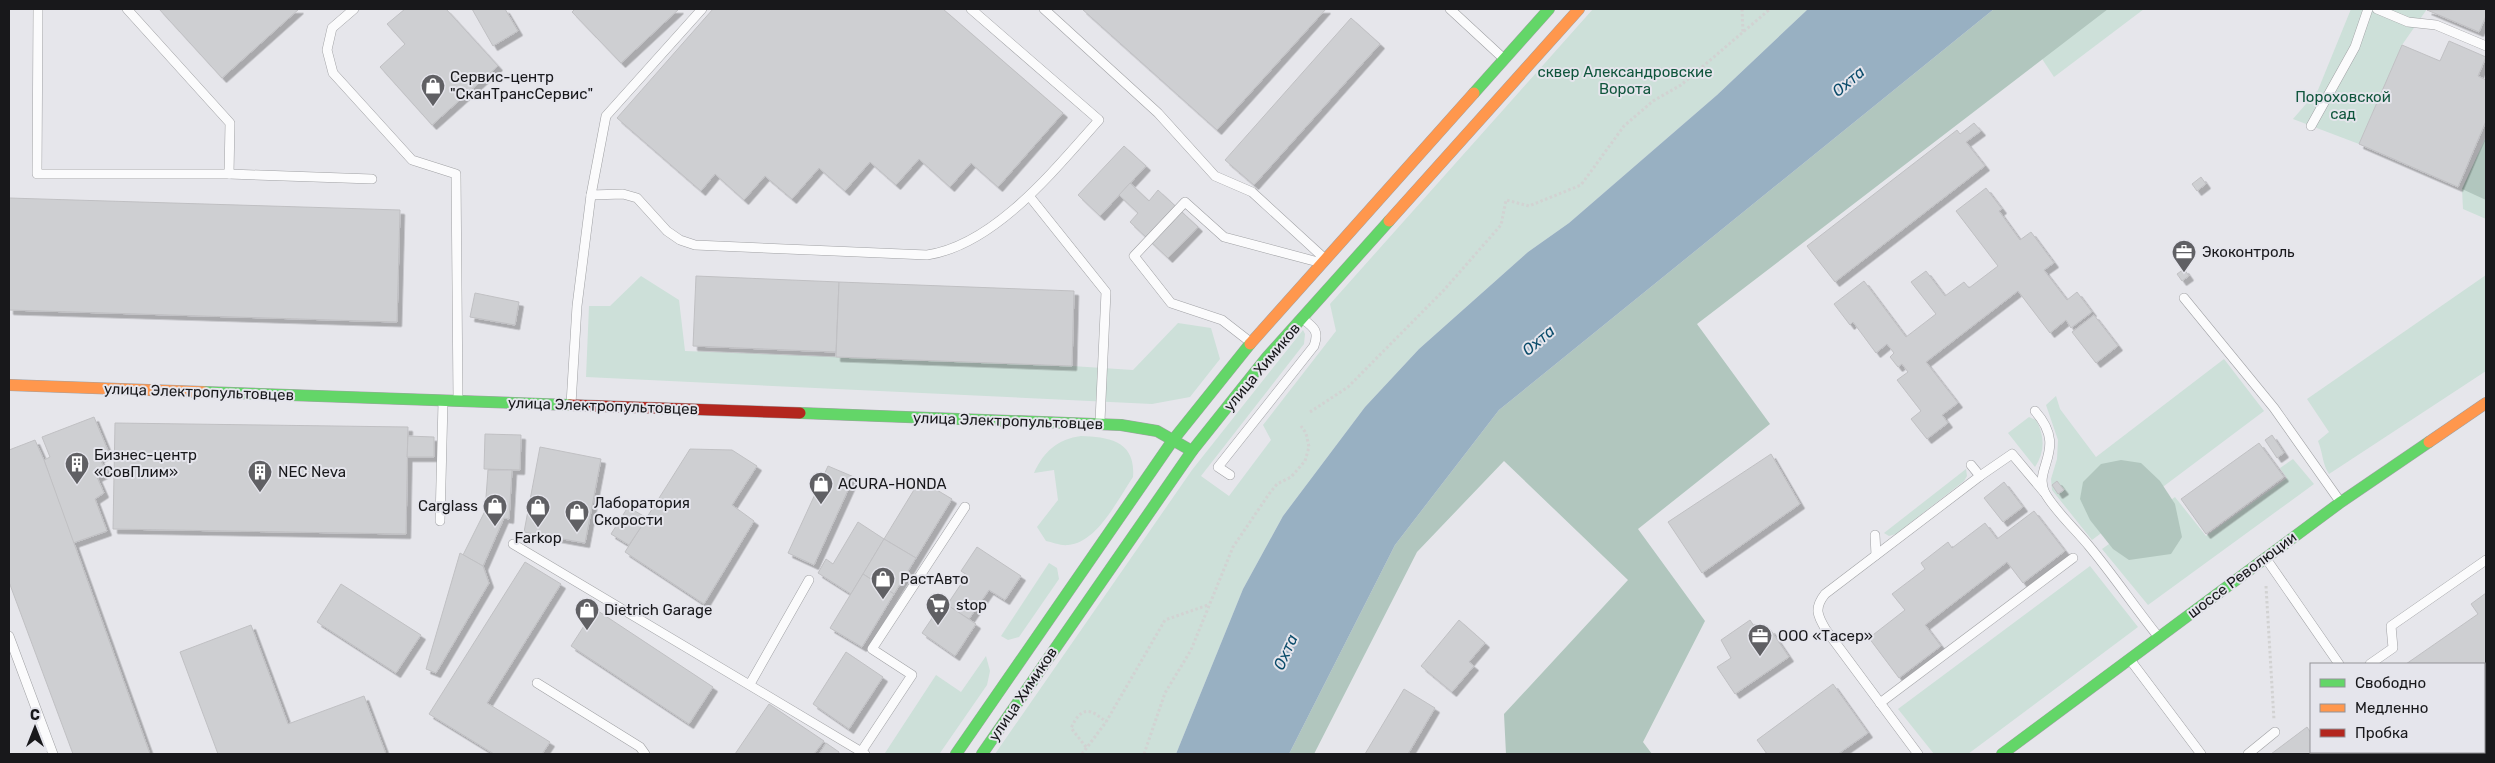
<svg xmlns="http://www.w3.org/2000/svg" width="2495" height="763" viewBox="0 0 2495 763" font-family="Rubik,sans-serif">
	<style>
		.green { fill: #cde0d9 }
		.forest { fill: #b1c6be }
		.water { fill: #98b0c2 }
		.building { fill: #cecfd2; stroke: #c0c0c3; filter: url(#shadow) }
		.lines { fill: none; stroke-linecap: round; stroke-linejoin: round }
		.lane-casing { stroke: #a0a1a4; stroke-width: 10 }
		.fast-casing { stroke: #a0a1a4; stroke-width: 12 }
		.slow-casing { stroke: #a0a1a4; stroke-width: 12 }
		.jam-casing { stroke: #a0a1a4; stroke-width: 12 }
		.path { stroke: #d2d2d2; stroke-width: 3; stroke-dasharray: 2.5 2.5; stroke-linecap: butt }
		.lane { stroke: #fbfbfc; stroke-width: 9 }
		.fast { stroke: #63d668; stroke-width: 11 }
		.slow { stroke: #ff974d; stroke-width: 11 }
		.jam { stroke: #b3261e; stroke-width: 11 }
		.labels { text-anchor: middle; stroke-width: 4; stroke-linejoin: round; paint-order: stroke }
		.park-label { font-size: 15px; fill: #10563d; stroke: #e5e5ec }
		.poi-label { font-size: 15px; fill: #18181b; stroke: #e5e5ec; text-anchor: start }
		.street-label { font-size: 15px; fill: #18181b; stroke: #e5e5ec }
		.water-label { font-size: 16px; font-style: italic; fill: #0a4b6a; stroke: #e5e5ec }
	</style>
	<defs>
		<filter id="shadow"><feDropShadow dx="4.5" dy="4.5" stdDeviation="0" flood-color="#0004"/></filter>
	</defs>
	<rect width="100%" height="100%" fill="#e6e6eb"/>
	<g class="green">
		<path d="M1593 9H1808L1717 95 1569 223 1528 252 1419 349 1365 407 1283 516 1243 589 1176 754H995L1192 470 1303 330 1305 334 1304 344 1201 476 1229 496 1271 440 1263 425 1336 331 1330 304Z"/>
		<path d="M2009 9H2144L2054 77Z"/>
		<path d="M2351 9H2427L2402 45 2359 144 2293 119 2318 90Z"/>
		<path d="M2486 137V219L2463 209 2462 189Z"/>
		<path d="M2486 275V371L2329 474C2322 463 2323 453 2318 441L2329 432 2307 399Z"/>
		<path d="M641 276 679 300 685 351 1072 366 1133 370 1178 323 1211 328 1220 359 1190 397 1152 404 586 377 589 306H610Z"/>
		<path d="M2224 359 2264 411 2092 540 2052 490 2051 479 2057 459 2058 440 2046 405 2056 396 2060 409 2096 457Z"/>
		<path d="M2029 417 2036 420C2045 436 2045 452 2035 467L2008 433Z"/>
		<path d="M1081 436C1109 437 1136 441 1133 477 1118 499 1097 543 1068 545 1061 546 1052 542 1046 541L1037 527 1058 500 1054 470 1034 473C1044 451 1058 439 1081 436Z"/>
		<path d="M2293 459 2314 484 2148 605 2102 549 2175 497 2206 536 2287 478 2280 468Z"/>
		<path d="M1966 469 1967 476 1964 481 1896 534 1889 536 1884 533Z"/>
		<path d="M1049 563 1057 568 1059 579 1019 637 1008 640 1001 636Z"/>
		<path d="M2090 566 2138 627 1968 754H1934L1898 709Z"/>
		<path d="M986 656 990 671 987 685 940 753H885L936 675 961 692Z"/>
	</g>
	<g class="forest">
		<path d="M1994 9H2108L1697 324 1770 424 1638 529 1705 621 1643 742 1652 754H1506L1504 714 1628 580 1504 461 1417 552 1314 754H1289L1395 545 1499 410Z"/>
		<path d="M2486 137V200L2462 189Z"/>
		<path d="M2121 460 2141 463 2160 481 2175 504 2182 537 2171 554 2129 560 2113 549 2090 520 2080 499 2083 482 2101 464Z"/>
	</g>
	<path class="water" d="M1808 9H1994L1499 410 1395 545 1289 754H1176L1243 589 1283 516 1365 407 1419 349 1528 252 1569 223 1717 95Z"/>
	<g class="building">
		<path d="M159 9H299L222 78Z"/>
		<path d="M405 9H446L498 66 432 125 380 67 405 44 387 24Z"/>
		<path d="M472 9H505L518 31 493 46Z"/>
		<path d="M575 9H679L621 63 572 12Z"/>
		<path d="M713 9H943L1063 113 998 187 971 163 950 187 919 159 896 185 870 162 845 191 819 168 792 199 765 176 744 200 715 174 701 191 617 118Z"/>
		<path d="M1082 9H1326L1217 130Z"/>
		<path d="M2486 9V16L2479 32 2427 10Z"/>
		<path d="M1351 18 1380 44 1254 185 1225 160Z"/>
		<path d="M2449 41 2486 57 2478 76 2486 80V121L2458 187 2359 144 2402 45 2440 61Z"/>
		<path d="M1974 123 1981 131 1966 142 1985 166 1835 282 1807 246 1957 130 1960 134Z"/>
		<path d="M1124 146 1146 166 1100 216 1078 195Z"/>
		<path d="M2201 177 2206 184 2197 191 2192 184Z"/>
		<path d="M1130 183 1149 201 1158 190 1198 227 1168 258 1130 222 1138 213 1119 195Z"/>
		<path d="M1986 188 2002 209 1999 211 2020 240 2031 232 2054 263 2044 270 2067 300 2077 292 2092 312 2071 328 2066 320 2050 333 2018 291 1926 362 1958 403 1942 415 1948 423 1927 439 1911 419 1921 411 1897 380 1908 372 1902 364 1898 367 1890 357 1894 353 1887 344 1876 353 1853 322 1850 325 1834 304 1864 281 1906 337 1936 314 1911 282 1926 271 1945 296 1964 282 1969 288 1998 266 1956 211Z"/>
		<path d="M9 198 400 210 397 322 9 310Z"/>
		<path d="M2184 269 2189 276 2182 281 2177 274Z"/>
		<path d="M696 276 839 282 836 352 693 346Z"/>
		<path d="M839 282 1074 291 1072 366 836 357Z"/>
		<path d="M475 293 519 302 515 325 470 317Z"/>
		<path d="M2094 315 2118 346 2096 363 2072 332Z"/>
		<path d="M94 417 109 453 99 458 107 472 97 477 104 493 95 499 107 531 73 543 44 460 50 457 42 437Z"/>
		<path d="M115 423 408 427 406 534 113 529Z"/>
		<path d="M485 434 521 435 520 470 484 469Z"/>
		<path d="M2272 435 2284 453 2277 458 2265 440Z"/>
		<path d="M408 436 434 437V457H407Z"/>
		<path d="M35 440 44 460 150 754H73L9 582V450Z"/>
		<path d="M2259 443 2284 477 2206 534 2181 499Z"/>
		<path d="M540 447 601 459 585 543 524 532Z"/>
		<path d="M690 449 732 450 757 466 732 505 754 521 704 604 625 552Z"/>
		<path d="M1771 454 1800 504 1702 573 1668 522Z"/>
		<path d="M828 466 854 477 814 565 788 553Z"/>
		<path d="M488 470H512L509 519 504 518 483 566 463 555 485 511Z"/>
		<path d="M920 480 952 499 916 558 884 539Z"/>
		<path d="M2057 481 2064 490 2058 494 2052 485Z"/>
		<path d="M2004 482 2023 507 2003 522 1984 498Z"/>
		<path d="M628 507 647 518 629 545 611 534Z"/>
		<path d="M2034 511 2065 551 2023 583 2007 562 1925 625 1941 646 1899 678 1869 638 1905 610 1892 594 1925 569 1921 563 1948 542 1952 548 1985 523 1997 539Z"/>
		<path d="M858 522 884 539 851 594 818 573 826 559 833 564Z"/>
		<path d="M884 539 916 558 894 594 863 574Z"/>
		<path d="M977 547 1021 576 1005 600 989 590 969 619 947 605 967 575 961 571Z"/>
		<path d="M460 553 483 566 489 583 436 673 426 669Z"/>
		<path d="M525 562 561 584 487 703 550 742 542 754H494L429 714Z"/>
		<path d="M863 574 894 594 862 647 830 628Z"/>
		<path d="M341 584 421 635 396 673 317 622Z"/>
		<path d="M2486 593V697L2484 693V664H2406L2478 614 2471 604Z"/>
		<path d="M943 602 976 624 955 656 922 633Z"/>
		<path d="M595 609 713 687 689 724 571 646Z"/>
		<path d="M1459 620 1485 643 1469 662 1474 666 1452 692 1421 666Z"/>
		<path d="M1750 620 1760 635 1770 629 1789 657 1735 694 1717 667 1731 658 1721 640Z"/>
		<path d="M251 625 288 724 364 696 386 754H218L180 652Z"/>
		<path d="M846 652 883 677 849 729 813 704Z"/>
		<path d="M1833 684 1868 733 1838 754H1767L1757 740Z"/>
		<path d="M1404 689 1435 708 1408 754H1365Z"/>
		<path d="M769 704 824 741 814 754H735Z"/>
		<path d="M2307 727 2311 733V752H2326L2327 754H2271Z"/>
		<path d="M826 743 839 752 838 754H819Z"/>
	</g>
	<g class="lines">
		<defs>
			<g id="lane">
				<path d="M38 9 37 174H229L372 179"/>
				<path d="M127 9 230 123 229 174"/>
				<path d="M354 9 332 28 327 50 333 73 412 160 456 174 458 399"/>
				<path d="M1044 9 1158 113 1215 176 1252 192 1324 258"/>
				<path d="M1450 9 1503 58"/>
				<path d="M2377 9 2408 22 2436 25 2486 46"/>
				<path d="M2311 126 2355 47 2368 9"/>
				<path d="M591 195 623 194 637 198 667 231 680 240 695 245 927 255C995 245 1055 169 1099 120L971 9"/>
				<path d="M1030 197 1106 292 1100 421"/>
				<path d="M2184 298 2274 408 2339 500"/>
				<path d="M1249 341 1222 320 1171 303 1134 256 1185 202 1224 237 1318 262"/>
				<path d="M571 404 577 306 591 195 606 116 702 9"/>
				<path d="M2035 411C2069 449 2032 468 2045 493 2055 511 2076 530 2089 546 2113 575 2134 606 2157 635"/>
				<path d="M1971 465 1980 476 2012 454 2044 492"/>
				<path d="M1230 475 1218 467 1314 346C1319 332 1315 328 1304 320"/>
				<path d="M440 521 443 402"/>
				<path d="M1875 535 1876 555"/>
				<path d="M513 544 865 754"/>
				<path d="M2267 560 2339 664"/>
				<path d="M9 636 53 754"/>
				<path d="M2131 661 2201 754"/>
				<path d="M2370 664 2393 648 2391 626 2486 560"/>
				<path d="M537 683 640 747 645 754"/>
				<path d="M750 684 809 580"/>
				<path d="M1880 703 2073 558"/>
				<path d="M2484 728 2486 726"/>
				<path d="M861 752 912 675 872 649 965 507"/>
				<path d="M2402 752 2404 754"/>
				<path d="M1918 754 1826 630C1817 615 1814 608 1825 594L1980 476"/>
				<path d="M2248 754 2275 732"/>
				<path d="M2446 754 2450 752"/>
			</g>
			<g id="fast">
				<path d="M1474 93 1549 9"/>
				<path d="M204 392 570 405"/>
				<path d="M800 413 1121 425 1157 431 1192 451"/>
				<path d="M956 754 1173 440 1250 344"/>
				<path d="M982 754 1192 451 1267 357 1389 221"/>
				<path d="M2002 754 2341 502 2429 442"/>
			</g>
			<g id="slow">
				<path d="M1389 221 1579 9"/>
				<path d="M1250 344 1474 93"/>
				<path d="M9 385 204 392"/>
				<path d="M2429 442 2486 403"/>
			</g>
			<path id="jam" d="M570 405 800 413"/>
		</defs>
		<use href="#lane" class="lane-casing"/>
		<use href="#fast" class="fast-casing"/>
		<use href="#slow" class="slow-casing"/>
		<use href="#jam" class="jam-casing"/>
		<g class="path">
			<path d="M1742 9 1743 33"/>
			<path d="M1310 412 1348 387 1444 290 1501 225 1506 200 1529 206 1581 185 1624 126 1653 101 1681 85 1770 9"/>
			<path d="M2266 586 2274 720"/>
			<path d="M1086 747 1071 728C1081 707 1089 707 1106 722"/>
			<path d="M1082 754 1106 722 1165 620 1208 605"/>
			<path d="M1144 754 1165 693 1191 650 1233 547 1269 494 1277 484 1291 477 1305 461 1309 447 1306 433 1301 426"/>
		</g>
		<use href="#lane" class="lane"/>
		<use href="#fast" class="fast"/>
		<use href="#slow" class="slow"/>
		<use href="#jam" class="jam"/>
	</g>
	<defs>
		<symbol id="shop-pin" viewBox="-11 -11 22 30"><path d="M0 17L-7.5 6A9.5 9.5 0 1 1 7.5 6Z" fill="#606064" stroke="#e5e5ec"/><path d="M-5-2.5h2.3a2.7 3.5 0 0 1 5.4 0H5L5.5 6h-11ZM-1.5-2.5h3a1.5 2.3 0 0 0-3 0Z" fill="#fff"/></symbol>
		<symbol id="office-pin" viewBox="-11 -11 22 30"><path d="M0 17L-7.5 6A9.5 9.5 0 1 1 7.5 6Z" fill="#606064" stroke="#e5e5ec"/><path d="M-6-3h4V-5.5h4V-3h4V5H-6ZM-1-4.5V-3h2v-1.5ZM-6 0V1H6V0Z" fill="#fff"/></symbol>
		<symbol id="building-pin" viewBox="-11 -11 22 30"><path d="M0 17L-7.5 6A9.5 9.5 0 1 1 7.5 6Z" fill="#606064" stroke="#e5e5ec"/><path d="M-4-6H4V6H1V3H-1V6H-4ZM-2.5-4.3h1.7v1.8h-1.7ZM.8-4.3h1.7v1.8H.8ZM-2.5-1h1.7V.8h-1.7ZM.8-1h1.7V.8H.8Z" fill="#fff"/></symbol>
		<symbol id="supermarket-pin" viewBox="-11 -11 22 30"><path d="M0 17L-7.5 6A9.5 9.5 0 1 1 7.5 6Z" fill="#606064" stroke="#e5e5ec"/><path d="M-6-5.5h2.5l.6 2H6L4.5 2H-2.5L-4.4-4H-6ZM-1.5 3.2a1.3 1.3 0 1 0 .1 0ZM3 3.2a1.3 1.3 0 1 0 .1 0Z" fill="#fff"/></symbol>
	</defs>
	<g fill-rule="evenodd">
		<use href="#shop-pin" x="419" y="72" width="28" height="38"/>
		<use href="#office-pin" x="2170" y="238" width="28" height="38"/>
		<use href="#building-pin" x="63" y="450" width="28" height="38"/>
		<use href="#building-pin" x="246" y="458" width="28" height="38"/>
		<use href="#shop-pin" x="807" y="470" width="28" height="38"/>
		<use href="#shop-pin" x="481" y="492" width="28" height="38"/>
		<use href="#shop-pin" x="524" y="493" width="28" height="38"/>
		<use href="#shop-pin" x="563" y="498" width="28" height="38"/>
		<use href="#shop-pin" x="869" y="565" width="28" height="38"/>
		<use href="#supermarket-pin" x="924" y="591" width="28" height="38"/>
		<use href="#shop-pin" x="573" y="596" width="28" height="38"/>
		<use href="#office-pin" x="1746" y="622" width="28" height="38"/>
	</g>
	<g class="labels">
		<g class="park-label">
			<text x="1625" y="77">сквер Александровские<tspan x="1625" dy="17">Ворота</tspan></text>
			<text x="2343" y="102">Пороховской<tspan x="2343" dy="17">сад</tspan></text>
		</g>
		<g class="poi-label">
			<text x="450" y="82">Сервис-центр<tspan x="450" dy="17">"СканТрансСервис"</tspan></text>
			<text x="2202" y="257">Экоконтроль</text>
			<text x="94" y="460">Бизнес-центр<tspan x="94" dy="17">«СовПлим»</tspan></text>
			<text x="278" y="477">NEC Neva</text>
			<text x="838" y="489">ACURA-HONDA</text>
			<text x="594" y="508">Лаборатория<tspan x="594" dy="17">Скорости</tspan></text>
			<text x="478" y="511" text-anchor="end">Carglass</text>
			<text x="538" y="543" text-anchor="middle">Farkop</text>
			<text x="900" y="584">РастАвто</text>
			<text x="956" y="610">stop</text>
			<text x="604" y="615">Dietrich Garage</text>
			<text x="1778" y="641">ООО «Тасер»</text>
		</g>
		<g class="street-label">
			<text transform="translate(1262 367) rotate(-50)" y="5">улица Химиков</text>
			<text transform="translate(199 392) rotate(2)" y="5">улица Электропультовцев</text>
			<text transform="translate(603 406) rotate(2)" y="5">улица Электропультовцев</text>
			<text transform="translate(1008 421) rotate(2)" y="5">улица Электропультовцев</text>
			<text transform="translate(2242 575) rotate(-37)" y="5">шоссе Революции</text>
			<text transform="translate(1023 694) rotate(-56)" y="5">улица Химиков</text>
		</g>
		<g class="water-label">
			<text transform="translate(1848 81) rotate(-40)" y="6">Охта</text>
			<text transform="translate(1538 340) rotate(-40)" y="6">Охта</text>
			<text transform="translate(1285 652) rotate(-66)" y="6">Охта</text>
		</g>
	</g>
	<rect width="2495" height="763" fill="none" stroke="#18181b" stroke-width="20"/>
	<rect x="2310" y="663" width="175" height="90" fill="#e5e5ec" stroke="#939398"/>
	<rect x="2320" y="679" width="25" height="8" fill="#63d668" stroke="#939398"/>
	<text x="2355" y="688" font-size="15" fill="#18181b">Свободно</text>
	<rect x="2320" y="704" width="25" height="8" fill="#ff974d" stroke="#939398"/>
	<text x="2355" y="713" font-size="15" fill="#18181b">Медленно</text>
	<rect x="2320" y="729" width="25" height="8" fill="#b3261e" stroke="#939398"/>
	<text x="2355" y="738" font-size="15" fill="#18181b">Пробка</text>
	<g transform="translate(35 728)" stroke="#e5e5ec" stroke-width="4" paint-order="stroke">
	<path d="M0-4L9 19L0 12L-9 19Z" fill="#18181b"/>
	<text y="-8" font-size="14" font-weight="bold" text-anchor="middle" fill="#18181b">С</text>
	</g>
</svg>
